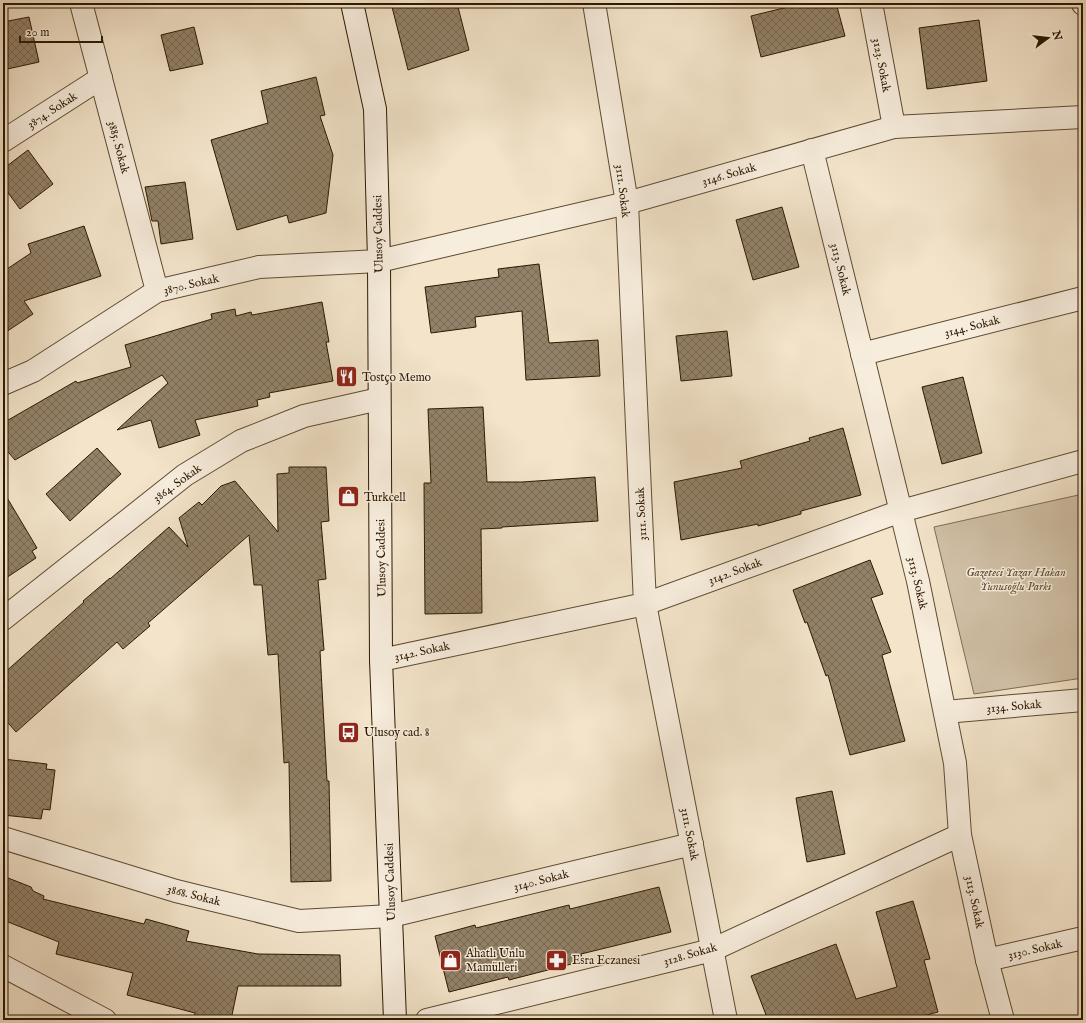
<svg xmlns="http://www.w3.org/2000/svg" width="1086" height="1023" viewBox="0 0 1086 1023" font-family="'IM FELL English',serif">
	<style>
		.green { fill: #d1c1a8; stroke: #7e6c54 }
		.building { fill: url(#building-cross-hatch); stroke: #2c1800 }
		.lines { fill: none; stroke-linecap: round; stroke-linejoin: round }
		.street-casing { stroke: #5e4b32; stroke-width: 24 }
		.secondary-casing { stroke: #2c1800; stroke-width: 24 }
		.street { stroke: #f7eddd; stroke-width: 22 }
		.secondary { stroke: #f7eddd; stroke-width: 22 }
		.labels { text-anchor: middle; stroke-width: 3; stroke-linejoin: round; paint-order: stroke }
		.street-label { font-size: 12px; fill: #2c1800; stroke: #f7eddd }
		.poi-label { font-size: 12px; fill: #2c1800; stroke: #f7eddd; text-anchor: start }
		.park-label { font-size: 12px; font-style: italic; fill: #5e4b32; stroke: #f7eddd }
	</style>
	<defs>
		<pattern id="building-cross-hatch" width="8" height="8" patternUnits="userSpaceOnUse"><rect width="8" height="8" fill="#938269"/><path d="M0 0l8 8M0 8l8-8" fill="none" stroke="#786954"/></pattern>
	</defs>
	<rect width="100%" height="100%" fill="#f3e4ca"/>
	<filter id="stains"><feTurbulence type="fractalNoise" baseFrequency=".005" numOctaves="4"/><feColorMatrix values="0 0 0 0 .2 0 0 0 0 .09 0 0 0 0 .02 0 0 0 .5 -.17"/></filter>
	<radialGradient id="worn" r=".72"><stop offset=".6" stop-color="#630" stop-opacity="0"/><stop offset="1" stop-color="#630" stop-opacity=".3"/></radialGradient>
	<path class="green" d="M1083 494V678L974 694 934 527Z"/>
	<g class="building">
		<path d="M391 3H457L469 50 408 70Z"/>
		<path d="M804 3H836L845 36 761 57 751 16Z"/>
		<path d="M29 17 39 62 3 70V22Z"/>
		<path d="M979 20 987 81 927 89 919 28Z"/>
		<path d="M194 27 203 64 170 71 161 35Z"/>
		<path d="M316 77 325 115 320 116 333 155 326 213 289 223 287 215 237 230 211 140 268 123 261 91Z"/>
		<path d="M28 150 53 184 20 209 3 186V169Z"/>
		<path d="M185 182 193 239 161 244 158 221H152L145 187Z"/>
		<path d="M782 207 799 267 753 280 736 220Z"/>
		<path d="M84 226 101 276 24 301 33 314 3 334V269L4 271 31 253 28 244Z"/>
		<path d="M539 264 549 343 598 340 600 376 526 380 522 311 475 317 476 327 431 333 425 287 499 277 498 269Z"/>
		<path d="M322 302 329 342H326L333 381 269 393 270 397 257 400 258 406 195 420 200 435 159 448 151 420 117 430 168 383 162 375 15 460 3 446V423L76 381 77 383 131 367 125 345 212 319 211 314 235 309 236 316 251 312 252 315Z"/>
		<path d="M727 331 732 376 681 381 676 336Z"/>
		<path d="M963 377 982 453 942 464 922 387Z"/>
		<path d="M483 407 487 482H522L595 477 598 521 502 527V528L481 529 482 613 425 614 424 483H431L428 409Z"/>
		<path d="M843 428 861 495 801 511V514L758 526V524L681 540 674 482 742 468 740 461 810 441 809 438Z"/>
		<path d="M97 448 121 474 70 521 46 494Z"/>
		<path d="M289 467H326L329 521 321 522 326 579 318 580 324 650 320 651 327 781H329L331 881 291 882 289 762 284 763 278 654 268 655 262 585H254L249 535 148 623 150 626 123 649 117 642 16 732 3 717V674L84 602 83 601 110 578V579L169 527 188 547 179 518 199 502 202 505 221 486 235 481 278 532 277 474 289 473Z"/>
		<path d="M3 491 37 548 32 551 36 558 3 580Z"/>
		<path d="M870 560 883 594 871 598 891 652 882 655 905 741 850 755 828 675 826 676 807 622 805 623 793 590Z"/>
		<path d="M3 759 47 764 46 769 55 770 50 810 43 809 41 819 3 815Z"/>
		<path d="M832 791 845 854 807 862 796 798Z"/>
		<path d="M3 876 31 887 33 891 44 896 43 899 144 924 146 919 189 931 186 941 258 954 340 955 341 986H238L231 1020H194L195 1013 127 995 133 973 56 954 59 942 3 920Z"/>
		<path d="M659 887 671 932 581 954 583 961 509 980 508 977 449 992 435 936 475 925 476 928 569 905 570 909Z"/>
		<path d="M913 901 930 959 924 960 938 1012 908 1020H768L751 976 836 944 856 999 897 987 876 912Z"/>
	</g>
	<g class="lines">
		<defs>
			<g id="street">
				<path d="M81 3 157 291"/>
				<path d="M594 3 627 203 645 604 726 1020"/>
				<path d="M871 3 894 127"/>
				<path d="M1083 3V4"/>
				<path d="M3 141 101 78"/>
				<path d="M812 150 918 581 955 763 960 835 987 960 1003 1020"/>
				<path d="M862 354 1083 298"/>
				<path d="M3 384 33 371 157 291 259 267 379 261 627 203 894 127 1083 117"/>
				<path d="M3 619 185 475 241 441 304 416 379 399"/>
				<path d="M381 660 645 604 901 511 1083 461"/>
				<path d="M945 712 1083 700"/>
				<path d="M3 838 176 891 299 921 391 916 692 844"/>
				<path d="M987 960 1083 938"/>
				<path d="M3 966 105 1020"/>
				<path d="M427 1020 712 950 960 835"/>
			</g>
			<path id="secondary" d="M352 3 375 109 379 261 381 660 395 1020"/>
		</defs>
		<use href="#street" class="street-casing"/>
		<use href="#secondary" class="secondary-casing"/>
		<use href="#street" class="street"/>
		<use href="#secondary" class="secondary"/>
	</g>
	<defs>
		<symbol id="restaurant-square" viewBox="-11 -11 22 22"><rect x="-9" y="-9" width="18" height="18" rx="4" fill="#8f2418" stroke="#f7eddd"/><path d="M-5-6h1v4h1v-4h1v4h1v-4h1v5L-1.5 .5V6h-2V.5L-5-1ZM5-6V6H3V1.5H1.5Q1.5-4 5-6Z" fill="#fff"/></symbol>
		<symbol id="shop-square" viewBox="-11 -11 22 22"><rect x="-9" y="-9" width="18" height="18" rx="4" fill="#8f2418" stroke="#f7eddd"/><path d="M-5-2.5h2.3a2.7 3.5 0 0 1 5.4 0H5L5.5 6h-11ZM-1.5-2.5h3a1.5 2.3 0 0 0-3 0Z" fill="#fff"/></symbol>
		<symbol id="bus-square" viewBox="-11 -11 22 22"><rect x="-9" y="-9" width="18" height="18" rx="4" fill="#8f2418" stroke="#f7eddd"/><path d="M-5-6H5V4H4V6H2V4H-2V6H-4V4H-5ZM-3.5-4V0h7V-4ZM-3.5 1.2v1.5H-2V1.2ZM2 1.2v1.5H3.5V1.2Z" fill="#fff"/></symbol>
		<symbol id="pharmacy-square" viewBox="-11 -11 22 22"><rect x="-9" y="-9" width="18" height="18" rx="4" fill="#8f2418" stroke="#f7eddd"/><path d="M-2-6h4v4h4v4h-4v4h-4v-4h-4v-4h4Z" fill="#fff"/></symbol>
	</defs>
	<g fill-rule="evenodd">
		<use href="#restaurant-square" x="334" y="364" width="25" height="25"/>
		<use href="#shop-square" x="336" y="484" width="25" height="25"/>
		<use href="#bus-square" x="336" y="720" width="25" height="25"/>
		<use href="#shop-square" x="438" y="948" width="25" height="25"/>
		<use href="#pharmacy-square" x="544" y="948" width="25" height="25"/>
	</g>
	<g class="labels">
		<g class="street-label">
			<text transform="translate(882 65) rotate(79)" y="4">3123. Sokak</text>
			<text transform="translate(52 110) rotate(-33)" y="4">3874. Sokak</text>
			<text transform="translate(119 147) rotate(75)" y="4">3885. Sokak</text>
			<text transform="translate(729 174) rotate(-16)" y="4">3146. Sokak</text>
			<text transform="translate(623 191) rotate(83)" y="4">3111. Sokak</text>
			<text transform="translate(378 234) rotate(-91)" y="4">Ulusoy Caddesi</text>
			<text transform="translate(841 269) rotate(76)" y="4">3113. Sokak</text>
			<text transform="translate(191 284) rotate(-13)" y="4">3870. Sokak</text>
			<text transform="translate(972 326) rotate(-14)" y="4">3144. Sokak</text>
			<text transform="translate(177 483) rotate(-36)" y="4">3864. Sokak</text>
			<text transform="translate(641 514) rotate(-93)" y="4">3111. Sokak</text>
			<text transform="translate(381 558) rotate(-91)" y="4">Ulusoy Caddesi</text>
			<text transform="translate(735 571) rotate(-20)" y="4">3142. Sokak</text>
			<text transform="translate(918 583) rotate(77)" y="4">3113. Sokak</text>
			<text transform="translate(422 651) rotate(-12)" y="4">3142. Sokak</text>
			<text transform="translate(1014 706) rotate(-5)" y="4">3134. Sokak</text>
			<text transform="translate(690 834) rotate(79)" y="4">3111. Sokak</text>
			<text transform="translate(541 880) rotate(-14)" y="4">3140. Sokak</text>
			<text transform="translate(390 882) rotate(-92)" y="4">Ulusoy Caddesi</text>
			<text transform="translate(194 895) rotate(14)" y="4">3868. Sokak</text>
			<text transform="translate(975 902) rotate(78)" y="4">3113. Sokak</text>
			<text transform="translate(1035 949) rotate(-13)" y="4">3130. Sokak</text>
			<text transform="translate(690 954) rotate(-16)" y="4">3128. Sokak</text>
		</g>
		<g class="poi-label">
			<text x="362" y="381">Tostço Memo</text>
			<text x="364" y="501">Turkcell</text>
			<text x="364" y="736">Ulusoy cad. 8</text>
			<text x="466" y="957">Ahatlı Unlu<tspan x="466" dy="14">Mamülleri</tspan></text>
			<text x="572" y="964">Esra Eczanesi</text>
		</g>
		<g class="park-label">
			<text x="1016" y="576">Gazeteci Yazar Hakan<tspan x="1016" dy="14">Yunusoğlu Parkı</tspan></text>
		</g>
	</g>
	<rect width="1086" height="1023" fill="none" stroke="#f3e4ca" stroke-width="16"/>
	<rect x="4" y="4" width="1078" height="1015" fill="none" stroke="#2c1800" stroke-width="2"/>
	<rect x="8" y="8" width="1070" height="1007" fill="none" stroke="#2c1800"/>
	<g transform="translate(1048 38) rotate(75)" stroke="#f7eddd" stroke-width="3" paint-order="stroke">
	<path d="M0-3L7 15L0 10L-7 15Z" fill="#2c1800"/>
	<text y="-6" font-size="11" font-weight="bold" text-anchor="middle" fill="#2c1800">N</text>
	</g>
	<path d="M20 36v6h82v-6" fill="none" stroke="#2c1800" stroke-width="2"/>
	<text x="26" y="36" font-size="12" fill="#2c1800" stroke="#f7eddd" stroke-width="3" paint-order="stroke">20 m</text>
	<rect width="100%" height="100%" filter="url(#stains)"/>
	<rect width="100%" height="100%" fill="url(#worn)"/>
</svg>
